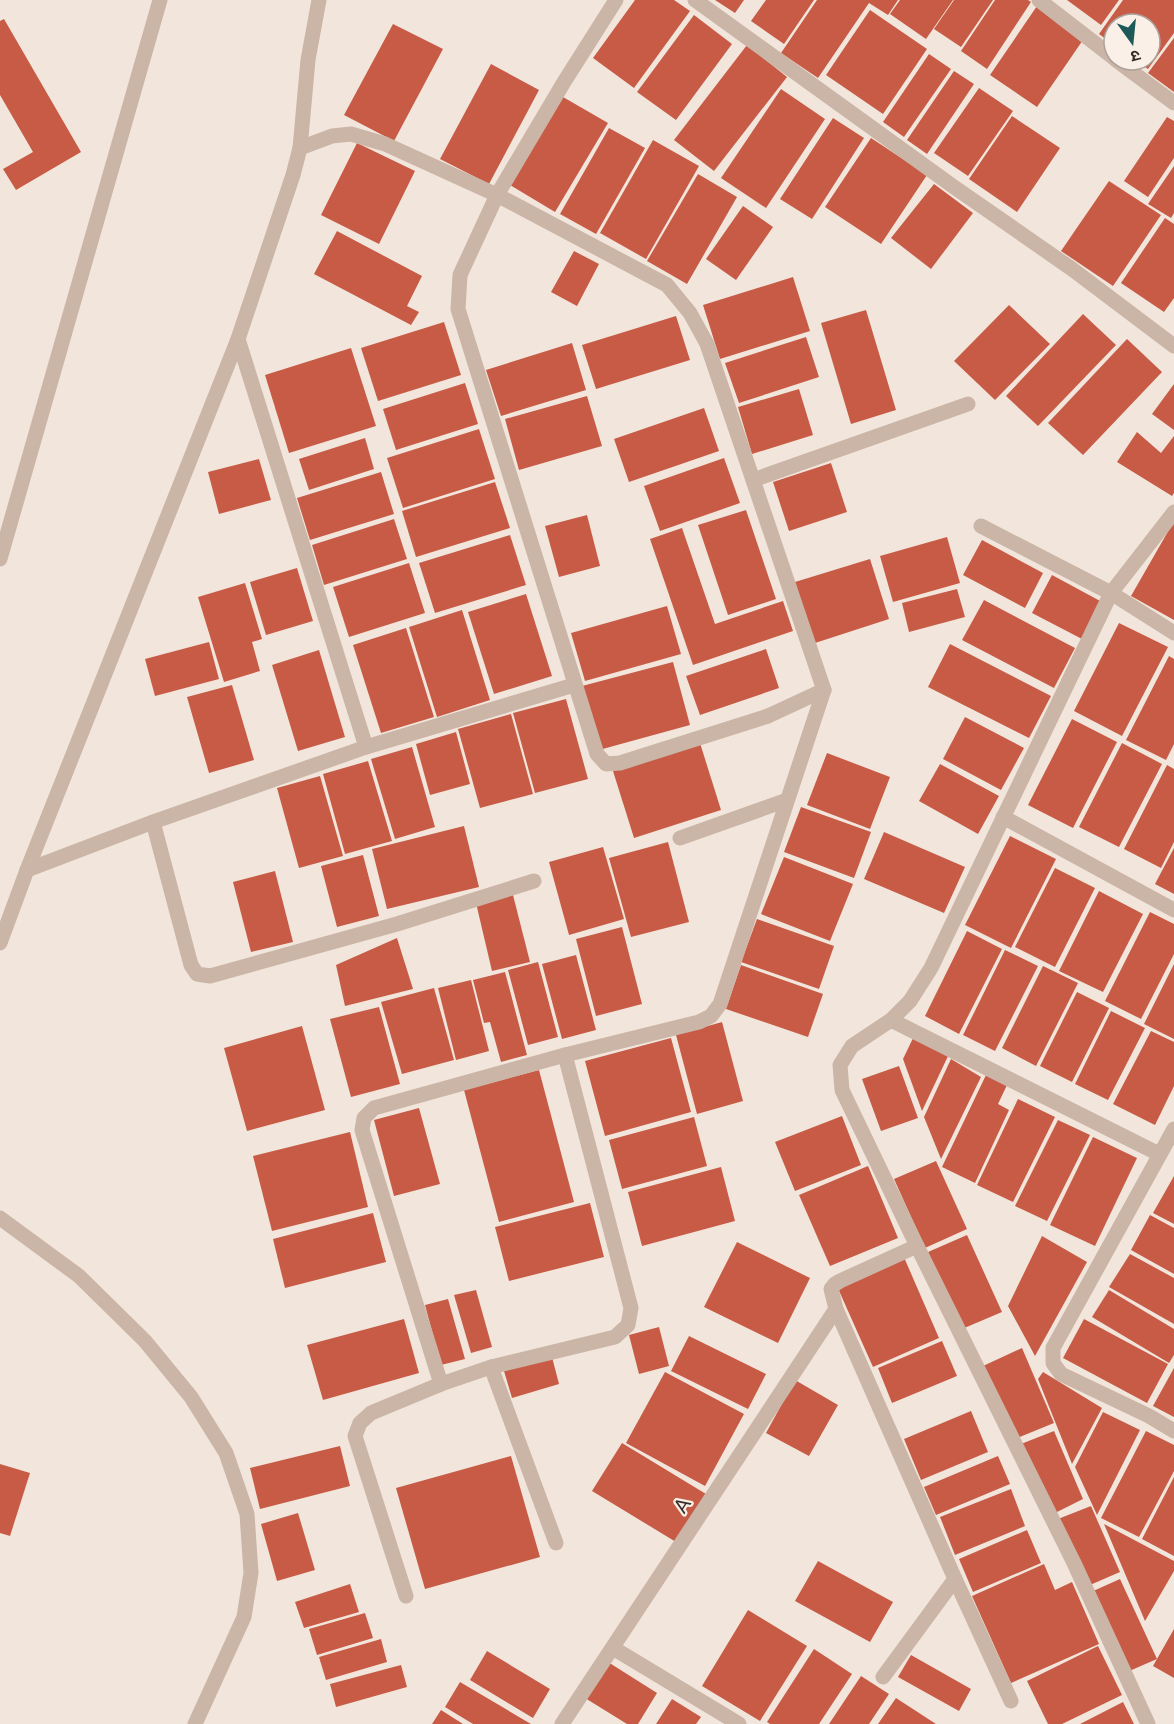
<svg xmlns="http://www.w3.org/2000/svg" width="1174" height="1724" viewBox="0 0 1174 1724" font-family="Lato,'Noto Sans Devanagari',sans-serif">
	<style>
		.building { fill: #c75b45 }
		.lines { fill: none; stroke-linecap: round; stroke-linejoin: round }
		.minor { stroke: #cbb5a7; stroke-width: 15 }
		.labels { text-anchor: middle; stroke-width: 4.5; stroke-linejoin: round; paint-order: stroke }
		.street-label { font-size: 20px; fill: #372c28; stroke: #faf0e8 }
	</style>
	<rect width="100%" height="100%" fill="#f2e6dc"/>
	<g class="building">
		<path d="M635 0H674L690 11 634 88 593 58Z"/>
		<path d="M715 0H744L735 13Z"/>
		<path d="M766 0H814L784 44 751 21Z"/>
		<path d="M817 0H898L888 15 869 3 818 78 781 53Z"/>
		<path d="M900 0H953L926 39 890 14Z"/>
		<path d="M954 0H993L961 47 934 29Z"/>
		<path d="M995 0H1028L1031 2 987 69 961 51Z"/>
		<path d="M1067 0H1119L1101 25Z"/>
		<path d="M1123 0H1174V33L1148 69 1135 60H1150V24H1114V45L1099 34Z"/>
		<path d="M1037 6 1085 37 1037 107 990 75Z"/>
		<path d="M870 10 927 49 883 114 826 75Z"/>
		<path d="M694 15 732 44 676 120 637 92Z"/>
		<path d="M4 19 81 152 16 190 3 169 33 152 0 95V21Z"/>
		<path d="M393 24 443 49 394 141 344 115Z"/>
		<path d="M1174 38V92L1148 73Z"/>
		<path d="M747 45 787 77 714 171 674 140Z"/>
		<path d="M929 54 951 69 904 137 883 122Z"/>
		<path d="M491 64 539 90 489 184 440 159Z"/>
		<path d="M954 71 974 84 927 154 907 140Z"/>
		<path d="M979 88 1013 111 968 176 934 153Z"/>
		<path d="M781 89 825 119 766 208 721 178Z"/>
		<path d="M563 97 608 123 555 212 510 185Z"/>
		<path d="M1012 116 1060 148 1017 212 969 179Z"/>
		<path d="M1167 117 1174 121V158L1148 197 1124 181Z"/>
		<path d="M833 118 864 138 812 219 780 199Z"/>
		<path d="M609 128 645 148 596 234 560 214Z"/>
		<path d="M871 138 927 175 881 244 825 207Z"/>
		<path d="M653 140 699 166 646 259 600 233Z"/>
		<path d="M357 143 415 171 379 244 321 215Z"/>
		<path d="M1174 166V213L1171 218 1148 204Z"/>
		<path d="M698 174 737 197 687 284 647 261Z"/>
		<path d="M1109 181 1161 215 1113 286 1061 251Z"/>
		<path d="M934 184 973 213 931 269 891 238Z"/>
		<path d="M743 206 773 227 736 280 706 259Z"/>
		<path d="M1165 218 1174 224V298L1164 312 1121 283Z"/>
		<path d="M337 231 422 276 407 306 419 312 411 325 314 274Z"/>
		<path d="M574 251 599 264 577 306 551 292Z"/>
		<path d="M793 277 810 331 720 359 703 305Z"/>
		<path d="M1009 305 1050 344 995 400 954 361Z"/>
		<path d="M866 310 896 410 851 424 821 323Z"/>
		<path d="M1083 314 1116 345 1038 426 1006 396Z"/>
		<path d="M676 316 690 360 596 389 582 345Z"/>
		<path d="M444 322 461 375 378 401 361 348Z"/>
		<path d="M806 337 819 377 739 403 725 363Z"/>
		<path d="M1127 339 1162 372 1083 455 1048 423Z"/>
		<path d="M572 343 586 390 501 416 486 370Z"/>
		<path d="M351 348 376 426 289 453 265 375Z"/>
		<path d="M465 383 478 424 396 450 383 409Z"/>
		<path d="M1174 384V430L1152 414Z"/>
		<path d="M799 389 813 435 752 454 738 407Z"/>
		<path d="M587 396 602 446 519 470 505 419Z"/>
		<path d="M704 408 719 451 629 482 614 439Z"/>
		<path d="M479 429 495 479 403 508 387 458Z"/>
		<path d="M1137 432 1161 453 1174 436V493L1172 496 1117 462Z"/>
		<path d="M365 438 374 469 309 490 299 459Z"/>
		<path d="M724 458 740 503 660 531 644 486Z"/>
		<path d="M259 459 271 500 219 514 208 472Z"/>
		<path d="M831 463 847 512 789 531 773 482Z"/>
		<path d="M381 472 394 514 310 540 297 498Z"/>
		<path d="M495 482 510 528 416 557 402 511Z"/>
		<path d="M746 510 776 599 728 615 698 525Z"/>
		<path d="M587 515 600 566 559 577 545 526Z"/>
		<path d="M394 519 407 559 324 585 312 545Z"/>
		<path d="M1174 521V620L1131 596Z"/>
		<path d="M682 528 715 624 783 601 793 631 693 665 650 539Z"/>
		<path d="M510 535 526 585 435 613 419 563Z"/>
		<path d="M947 537 960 583 893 602 880 556Z"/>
		<path d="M982 540 1043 573 1025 608 963 575Z"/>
		<path d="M870 559 889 619 815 643 795 582Z"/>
		<path d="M409 563 425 613 349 637 333 587Z"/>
		<path d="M297 568 313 621 266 635 250 582Z"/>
		<path d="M1052 575 1102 602 1082 639 1032 613Z"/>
		<path d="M245 583 262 639 252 642 260 671 224 682 198 597Z"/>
		<path d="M957 589 965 617 909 632 902 603Z"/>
		<path d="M526 594 552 676 494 694 468 612Z"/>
		<path d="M984 600 1075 648 1054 688 962 640Z"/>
		<path d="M667 606 681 654 585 681 571 633Z"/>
		<path d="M462 610 490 700 437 717 409 627Z"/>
		<path d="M1119 623 1168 647 1122 736 1074 711Z"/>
		<path d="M406 628 434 717 381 733 353 645Z"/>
		<path d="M209 642 219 679 155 696 145 659Z"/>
		<path d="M950 644 1051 696 1029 738 928 687Z"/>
		<path d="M766 649 779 688 700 715 686 676Z"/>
		<path d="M319 650 345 737 298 751 272 665Z"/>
		<path d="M1169 656 1174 659V744L1166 760 1126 740Z"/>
		<path d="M673 662 690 725 599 750 582 686Z"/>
		<path d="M232 685 254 760 209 773 187 697Z"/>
		<path d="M566 699 588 779 535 793 513 713Z"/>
		<path d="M511 714 533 794 480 808 458 729Z"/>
		<path d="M965 717 1024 748 1001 790 943 759Z"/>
		<path d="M1072 719 1117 742 1073 828 1028 805Z"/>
		<path d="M456 732 470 784 430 795 416 744Z"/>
		<path d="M700 743 721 810 634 838 613 771Z"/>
		<path d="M1122 743 1162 764 1119 847 1079 827Z"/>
		<path d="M412 747 435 827 395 839 371 759Z"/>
		<path d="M827 753 890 777 870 829 807 805Z"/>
		<path d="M368 761 392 841 345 854 323 774Z"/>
		<path d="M940 764 999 796 978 834 919 801Z"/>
		<path d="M1167 765 1174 769V842L1161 868 1124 849Z"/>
		<path d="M320 776 343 856 299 868 277 788Z"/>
		<path d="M801 807 871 832 854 878 784 852Z"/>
		<path d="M464 826 479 887 387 909 372 849Z"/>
		<path d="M884 832 965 867 944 913 864 879Z"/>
		<path d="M1010 836 1056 859 1011 948 965 925Z"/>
		<path d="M668 842 689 922 631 937 609 858Z"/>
		<path d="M603 847 624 919 569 935 549 862Z"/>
		<path d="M1174 848V894L1155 884Z"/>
		<path d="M363 855 379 916 337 927 321 866Z"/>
		<path d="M784 857 853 884 830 941 761 914Z"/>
		<path d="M1055 868 1095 888 1055 967 1015 947Z"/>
		<path d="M275 871 293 942 251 952 233 882Z"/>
		<path d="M1099 891 1143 914 1103 992 1059 971Z"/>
		<path d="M513 895 530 962 492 971 476 903Z"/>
		<path d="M1150 912 1174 924V954L1141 1019 1105 1001Z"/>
		<path d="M757 919 834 946 819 989 741 962Z"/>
		<path d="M622 927 642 1004 596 1016 576 939Z"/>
		<path d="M967 931 1002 949 959 1034 925 1016Z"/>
		<path d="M397 938 413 989 345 1006 336 965Z"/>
		<path d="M1005 950 1038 966 995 1051 963 1035Z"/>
		<path d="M576 955 596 1030 562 1039 542 964Z"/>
		<path d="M538 962 558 1037 528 1045 508 970Z"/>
		<path d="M1174 964V1039L1144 1024Z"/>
		<path d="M741 965 823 994 808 1037 726 1009Z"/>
		<path d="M1043 966 1078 983 1036 1066 1002 1048Z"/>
		<path d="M505 972 527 1055 501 1062 490 1022 484 1023 473 980Z"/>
		<path d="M471 980 489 1051 456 1060 438 988Z"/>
		<path d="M434 988 454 1060 402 1074 381 1002Z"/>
		<path d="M1077 992 1109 1008 1072 1082 1040 1066Z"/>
		<path d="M379 1007 400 1084 351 1097 330 1019Z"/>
		<path d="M1111 1011 1145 1028 1108 1100 1075 1084Z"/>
		<path d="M722 1022 743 1101 697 1114 676 1035Z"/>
		<path d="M302 1026 325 1110 247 1131 224 1048Z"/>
		<path d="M1151 1031 1174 1042V1086L1155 1125 1113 1104Z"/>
		<path d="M915 1034 949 1054 922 1111 903 1059Z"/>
		<path d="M671 1038 691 1112 605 1136 585 1061Z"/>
		<path d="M951 1059 981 1077 941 1159 924 1117Z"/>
		<path d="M899 1066 918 1118 881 1131 862 1079Z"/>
		<path d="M539 1070 574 1202 499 1222 464 1090Z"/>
		<path d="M986 1075 1007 1085 998 1104 1009 1110 975 1183 942 1167Z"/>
		<path d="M1018 1099 1055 1117 1013 1202 977 1185Z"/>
		<path d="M419 1108 440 1184 394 1196 374 1120Z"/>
		<path d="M842 1116 861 1165 795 1191 775 1142Z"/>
		<path d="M694 1117 707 1166 622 1189 609 1140Z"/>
		<path d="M1058 1120 1090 1135 1047 1221 1015 1206Z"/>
		<path d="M350 1132 368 1207 272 1231 253 1156Z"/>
		<path d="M1093 1137 1137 1158 1095 1246 1050 1225Z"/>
		<path d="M936 1161 967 1229 925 1248 894 1179Z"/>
		<path d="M868 1166 898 1238 830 1266 799 1195Z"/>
		<path d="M721 1167 735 1221 642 1246 628 1192Z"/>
		<path d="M1174 1176V1224L1153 1213Z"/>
		<path d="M590 1203 604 1257 509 1281 495 1227Z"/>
		<path d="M373 1213 386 1262 285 1288 273 1239Z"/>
		<path d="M1150 1215 1174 1228V1274L1131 1250Z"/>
		<path d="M967 1235 1002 1312 962 1329 928 1252Z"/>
		<path d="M1042 1236 1087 1262 1035 1356 1008 1306Z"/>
		<path d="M737 1242 810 1278 778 1343 704 1307Z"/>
		<path d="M1130 1254 1174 1278V1324L1109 1287Z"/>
		<path d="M903 1255 939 1338 873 1367 836 1284Z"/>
		<path d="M476 1290 492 1347 471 1353 454 1295Z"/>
		<path d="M1109 1290 1174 1329V1355L1169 1363 1092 1317Z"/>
		<path d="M448 1299 465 1359 441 1365 425 1305Z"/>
		<path d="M404 1319 419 1373 323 1400 307 1345Z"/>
		<path d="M1084 1319 1168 1364 1147 1403 1063 1358Z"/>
		<path d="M659 1327 669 1366 639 1374 629 1335Z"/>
		<path d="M689 1336 766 1374 748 1409 671 1371Z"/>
		<path d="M942 1341 957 1376 892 1403 878 1368Z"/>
		<path d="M1022 1348 1054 1423 1015 1439 983 1366Z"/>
		<path d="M552 1357 559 1384 512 1398 504 1371Z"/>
		<path d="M1174 1368V1417L1153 1406Z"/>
		<path d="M665 1372 744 1414 705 1486 626 1443Z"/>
		<path d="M1043 1372 1102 1408 1072 1464 1038 1379Z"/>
		<path d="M795 1380 838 1405 809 1456 766 1433Z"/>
		<path d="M971 1411 988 1452 921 1480 904 1439Z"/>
		<path d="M1103 1412 1140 1430 1097 1515 1075 1467Z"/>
		<path d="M1054 1431 1083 1499 1055 1513 1021 1444Z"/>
		<path d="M1146 1431 1174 1445V1471L1139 1537 1101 1518Z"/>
		<path d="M622 1443 706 1494 676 1542 592 1491Z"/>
		<path d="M340 1446 350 1486 260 1509 250 1468Z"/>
		<path d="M511 1456 540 1557 425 1589 396 1488Z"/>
		<path d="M998 1456 1010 1484 936 1515 924 1487Z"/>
		<path d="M0 1464 30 1473 10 1536 0 1533Z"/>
		<path d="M1174 1477V1556L1142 1539Z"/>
		<path d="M1011 1489 1025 1526 955 1555 940 1517Z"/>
		<path d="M1091 1506 1120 1572 1090 1585 1058 1519Z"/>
		<path d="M298 1513 315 1570 277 1581 261 1524Z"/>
		<path d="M1104 1524 1174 1561V1571L1145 1621Z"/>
		<path d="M1027 1530 1041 1563 973 1592 959 1559Z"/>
		<path d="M818 1561 893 1602 870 1642 795 1601Z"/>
		<path d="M1044 1564 1055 1590 1072 1582 1099 1644 1011 1683 972 1596Z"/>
		<path d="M1120 1579 1157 1659 1127 1672 1091 1592Z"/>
		<path d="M350 1584 359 1612 304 1628 295 1602Z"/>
		<path d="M748 1610 807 1646 760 1721 702 1686Z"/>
		<path d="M365 1613 373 1638 317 1655 309 1629Z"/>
		<path d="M1174 1629V1678L1153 1666Z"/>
		<path d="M381 1639 387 1662 326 1680 319 1657Z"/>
		<path d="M1098 1646 1122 1695 1062 1724H1048L1027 1681Z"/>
		<path d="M814 1649 852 1674 819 1724H770L767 1722Z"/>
		<path d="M487 1651 550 1689 533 1718 470 1680Z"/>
		<path d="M911 1655 971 1689 959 1711 898 1677Z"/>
		<path d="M608 1662 657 1693 638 1724H627L585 1698Z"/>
		<path d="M401 1665 407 1687 336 1707 330 1684Z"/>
		<path d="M861 1676 889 1694 869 1724H829Z"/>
		<path d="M460 1682 531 1724H473L445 1707Z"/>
		<path d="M896 1698 936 1724H878Z"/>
		<path d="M672 1699 701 1717 696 1724H656Z"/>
		<path d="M1123 1702 1134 1724H1080Z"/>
		<path d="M441 1710 463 1724H432Z"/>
	</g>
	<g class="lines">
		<g class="minor">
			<path d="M616 0 564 82 497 195 460 275 458 309 597 754 606 764 620 763 768 716 824 690"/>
			<path d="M695 0 954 187 1072 269 1174 346"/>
			<path d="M1039 0 1114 58"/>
			<path d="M1116 60 1174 103"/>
			<path d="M300 148 332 136 351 134 385 144 497 195 667 285 690 313 707 344 824 690 720 1004 711 1016 699 1022 565 1055 374 1108 364 1118 362 1130 441 1384"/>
			<path d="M238 339 366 747"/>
			<path d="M753 480 968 404"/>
			<path d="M981 526 1111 593 1174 633"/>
			<path d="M0 559 160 0"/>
			<path d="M1003 817 1174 910"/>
			<path d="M153 822 191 965 197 974 210 976 397 924 534 881"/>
			<path d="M680 838 787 800"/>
			<path d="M27 870 153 822 366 747 574 685"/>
			<path d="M0 943 27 870 238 339 293 175 300 148 308 60 319 0"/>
			<path d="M891 1020 1159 1154"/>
			<path d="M1174 1129 1053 1348V1363L1061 1374 1149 1416 1174 1431"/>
			<path d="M0 1218 79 1276 145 1341 191 1397 226 1453 247 1514 251 1573 244 1617 195 1724"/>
			<path d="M491 1367 556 1543"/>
			<path d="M955 1579 1011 1701"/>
			<path d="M406 1596 355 1436 360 1423 371 1413 441 1384 491 1367 615 1337 628 1325 631 1308 565 1055"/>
			<path d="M613 1648 739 1724"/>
			<path d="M883 1677 955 1579 836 1309 831 1289 835 1284 840 1281 917 1246"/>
			<path d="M562 1724 836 1309"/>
			<path d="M1148 1724 1074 1563 917 1246 842 1090 840 1065 852 1046 891 1020 910 1001 931 968 1111 593 1174 512"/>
		</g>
	</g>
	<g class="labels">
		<g class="street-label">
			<text transform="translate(682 1505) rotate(-57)" y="7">A</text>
		</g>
	</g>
	<g transform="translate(1132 42) rotate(165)"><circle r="28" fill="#faf0e8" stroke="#aca29b" stroke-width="1.5"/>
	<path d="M0-4.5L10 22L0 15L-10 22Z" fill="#1d5959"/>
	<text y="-9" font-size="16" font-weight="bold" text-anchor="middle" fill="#372c28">उ</text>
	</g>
</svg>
